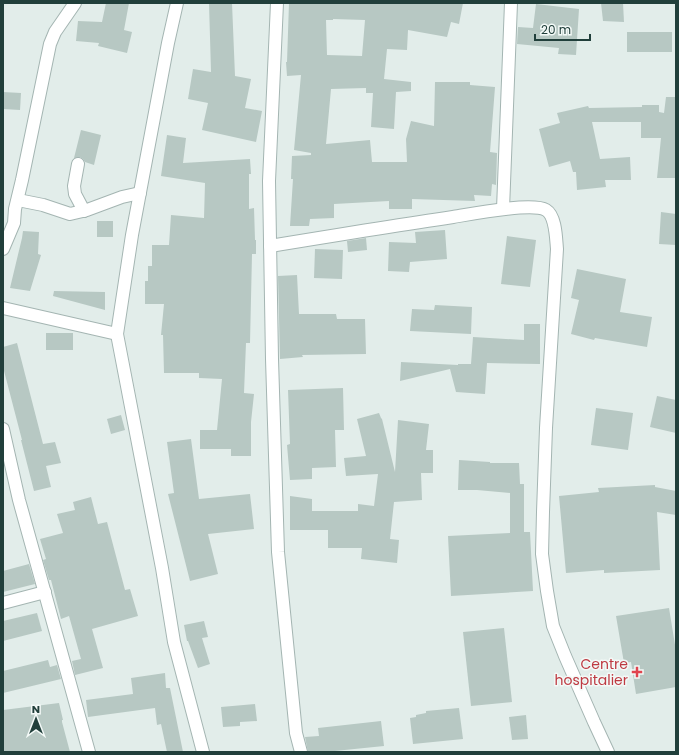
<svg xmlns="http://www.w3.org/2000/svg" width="679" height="755" viewBox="0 0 679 755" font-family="Poppins,sans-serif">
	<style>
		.building { fill: #b7c8c3; fill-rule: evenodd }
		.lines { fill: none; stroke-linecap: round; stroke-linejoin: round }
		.street-casing { stroke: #a4b5b2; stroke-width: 14 }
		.street { stroke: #fff; stroke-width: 12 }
		.health-dot { fill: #e0444e; stroke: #f3f9f7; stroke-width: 1.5 }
		.labels { text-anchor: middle; stroke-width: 3; stroke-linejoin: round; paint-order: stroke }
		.health-label { font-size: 14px; fill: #be3a42; stroke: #f3f9f7; text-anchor: end }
	</style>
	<rect width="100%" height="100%" fill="#e2edea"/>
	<g class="building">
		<path d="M106 3H129L124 30 132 32 127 53 98 46 99 43 76 41 78 21 102 22Z"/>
		<path d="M209 3H232L235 76 251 79 245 108 262 111 256 142 202 130 208 103 188 99 193 69 211 72Z"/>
		<path d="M289 3H463L459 24 451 22 447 37 408 30 407 50 387 49 384 79 411 82V91L396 92 394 129 371 127 373 93H366V88L331 89 326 144 370 140 372 162H407L406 139 411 121 434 126 435 82H470V85L495 87 490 152 497 153 496 185 492 184 491 196 474 195 475 201 412 199V209H389V201L334 204V218L310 219 309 226H290L293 179H291L292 156 311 155V153L294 150 301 75 287 76 286 62H287ZM333 19 365 20 362 56 327 55 326 20H333Z"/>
		<path d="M601 3H623L624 22 603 21Z"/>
		<path d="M536 4 579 9 576 55 558 54 559 48 517 44 518 27 533 28Z"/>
		<rect x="627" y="32" width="45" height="20"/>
		<path d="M3 92 21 93 20 110 3 109Z"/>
		<path d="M666 97H676V178H657L661 138H641V122H592L600 159 630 157 631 180H605L606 187 577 190 576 172H573L570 161 549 167 539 129 560 123 557 113 588 106 589 108 642 107V105H659V112L664 113Z"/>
		<path d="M81 130 101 135 94 165 85 162 83 159 80 157 74 158Z"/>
		<path d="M167 135 186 138 183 163 250 159 251 174H249V209L254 208 255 240H256V254H252L250 343H246L244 393 254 394 251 422V456H231V449H200V430H217L222 379 199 378V373H164L163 335H161L164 304H145V281H148V266H152V245H169L171 215 204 218 205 183 161 176Z"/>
		<path d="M661 212 676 214V245L659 244Z"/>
		<rect x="97" y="221" width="16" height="16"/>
		<path d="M445 230 447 259 410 262 409 272 388 271 389 242 416 243 415 232Z"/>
		<path d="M23 231 39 232 38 254 41 255 30 291 10 288 22 238Z"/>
		<path d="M507 236 536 240 530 287 501 284Z"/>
		<path d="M366 238 367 250 348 252 347 241Z"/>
		<path d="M315 249 343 250 342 279 314 278Z"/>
		<path d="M577 269 626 279 620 312 652 317 647 347 595 338 594 340 571 334 579 300 571 298Z"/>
		<path d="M297 275 299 314H336L337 319H365L366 354 302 355 303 357 280 359 278 276Z"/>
		<path d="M54 291 105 292V310L53 296Z"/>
		<path d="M435 305 472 307 471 334 410 331 412 309 434 310Z"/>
		<path d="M524 324H540V364L487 363 485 394 456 392 450 369 400 381 401 362 458 365V364H471L473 337 524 340Z"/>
		<rect x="46" y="333" width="27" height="17"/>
		<path d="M17 343 43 444 55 442 61 463 46 466 51 487 34 491 21 440H22L3 367V347Z"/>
		<path d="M343 388 344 430H335L336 467 312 468V479L290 480 287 445 290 444 288 390Z"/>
		<path d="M657 396 676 400V433L650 427Z"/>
		<path d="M596 408 633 413 628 450 591 445Z"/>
		<path d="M379 413 381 418 382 419 395 472 398 420 429 424 426 450H433V473H421L422 500 394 502 390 539 399 540 397 563 361 559 362 548H328V530H290V496L312 499V511H358V504L374 506 378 474 346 476 344 458 366 456 357 419Z"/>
		<path d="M121 415 125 430 111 434 107 419Z"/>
		<path d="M191 439 199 499 250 494 254 529 208 534 218 574 190 581 168 494 174 493 167 442Z"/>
		<path d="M459 460 490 462V463H519L520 484H524V532H530L533 591 451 596 448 536 510 533V493L477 490H458Z"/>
		<path d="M655 485V487L676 491V515L657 512 660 570 604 573V570L566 573 559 496 599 492 598 488Z"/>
		<path d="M91 497 98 524 107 522 125 590 130 589 138 616 92 629 103 668 75 675 72 661 81 659 69 616 61 619 51 580H49L43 560 46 559 40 539 63 533 57 514 75 510 73 502Z"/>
		<path d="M29 564 35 584 3 592V571Z"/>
		<path d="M669 608 676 651V687L636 694 631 662 624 663 616 616Z"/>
		<path d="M37 613 42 631 3 641V621Z"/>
		<path d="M204 621 208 637 202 638 210 664 198 668 188 641H187L184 625Z"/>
		<path d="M504 628 512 702 471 706 463 632Z"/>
		<path d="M48 660 50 667 57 665 61 679 3 693V671Z"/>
		<path d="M165 673 166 688H170L183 752H167L161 724 157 725 155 708 88 717 86 700 133 694 131 678Z"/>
		<path d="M59 703 63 720H62V722L70 752H3V710Z"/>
		<path d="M255 704 257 721 240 722V726L223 727 221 707Z"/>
		<path d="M459 708 463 739 413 744 410 718 416 717V715L426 713V711Z"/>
		<path d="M526 715 528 739 512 740 509 717Z"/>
		<path d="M381 721 384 746 325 752H308L305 737 319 736 318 728Z"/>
	</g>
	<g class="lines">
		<defs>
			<g id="street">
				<path d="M177 3 168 43 132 235 117 334 162 568 174 642 203 752"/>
				<path d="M277 3 269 181 272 359 278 552 296 733 301 752"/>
				<path d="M78 164 74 186 75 194 84 211"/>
				<path d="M18 200 43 205 70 214 87 210 122 197 140 193"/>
				<path d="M503 209 511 3"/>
				<path d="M270 246C331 236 392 226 453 217 471 214 532 202 546 210 556 216 556 239 557 249L546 428 543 512 542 554 547 591 553 626 565 656 594 722 608 752"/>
				<path d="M3 249 14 223 15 209 22 180 50 44 55 32 75 3"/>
				<path d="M3 308 117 334"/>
				<path d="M3 429 19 500 89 752"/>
				<path d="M3 603 45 592"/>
			</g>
		</defs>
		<use href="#street" class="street-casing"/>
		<use href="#street" class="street"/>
	</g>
	<path class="health-dot" d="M635 666h4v4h4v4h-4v4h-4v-4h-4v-4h4z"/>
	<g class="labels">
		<g class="health-label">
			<text x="628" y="669">Centre<tspan x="628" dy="16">hospitalier</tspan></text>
		</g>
	</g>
	<rect width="679" height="755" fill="none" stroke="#213f3b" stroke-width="8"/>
	<g transform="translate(36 719)" stroke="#f3f9f7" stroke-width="3" paint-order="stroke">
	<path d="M0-3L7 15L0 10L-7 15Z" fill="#213f3b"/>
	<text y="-6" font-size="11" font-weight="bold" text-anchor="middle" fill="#213f3b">N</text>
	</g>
	<path d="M535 34v6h55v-6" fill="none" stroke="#213f3b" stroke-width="2"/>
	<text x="541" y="34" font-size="12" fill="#213f3b" stroke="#f3f9f7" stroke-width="3" paint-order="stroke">20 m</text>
</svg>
